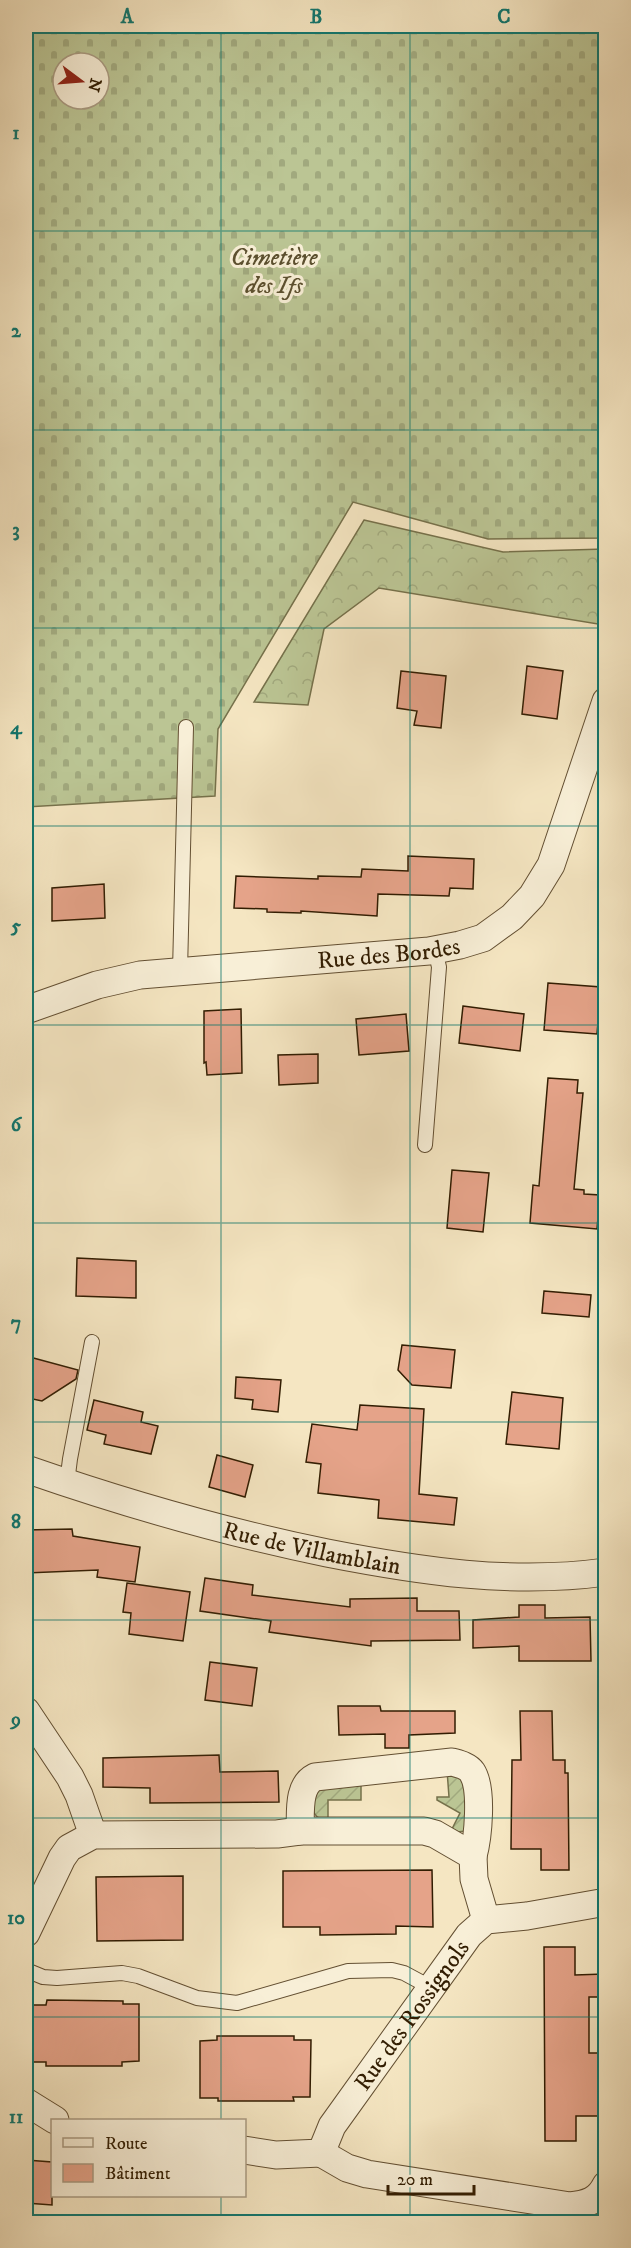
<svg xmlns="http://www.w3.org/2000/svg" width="631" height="2248" viewBox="0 0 631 2248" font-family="'IM FELL DW Pica',serif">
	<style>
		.forest { fill: url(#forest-crowns); stroke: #76714b; stroke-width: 1.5 }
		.cemetery { fill: url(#cemetery-stones); stroke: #76714b; stroke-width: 1.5; fill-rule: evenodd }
		.garden { fill: url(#garden-furrows); stroke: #76714b; stroke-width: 1.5 }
		.building { fill: #e5a389; stroke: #321d02; stroke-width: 1.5 }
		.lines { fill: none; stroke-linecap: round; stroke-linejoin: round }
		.service-casing { stroke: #634f32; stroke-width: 16 }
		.minor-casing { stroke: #634f32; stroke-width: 29 }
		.service { stroke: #f8efd7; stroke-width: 14 }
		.minor { stroke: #f8efd7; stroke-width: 27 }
		.grid { fill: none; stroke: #0f766e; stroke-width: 1.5; stroke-opacity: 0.55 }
		.labels { text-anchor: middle; stroke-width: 6; stroke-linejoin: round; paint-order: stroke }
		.park-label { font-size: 24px; font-style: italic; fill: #5b4f2e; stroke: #f8efd7 }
		.street-label { font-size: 24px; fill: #321d02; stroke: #f8efd7 }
		.neatline { fill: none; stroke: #0f766e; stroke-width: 2 }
		.grid-label { font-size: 20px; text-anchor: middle; font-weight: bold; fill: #0f766e }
	</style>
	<defs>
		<pattern id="forest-crowns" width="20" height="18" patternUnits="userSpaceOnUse" patternTransform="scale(1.5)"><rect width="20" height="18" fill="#bbc594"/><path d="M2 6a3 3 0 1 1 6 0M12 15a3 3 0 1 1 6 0" fill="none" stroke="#a1a97e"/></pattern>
		<pattern id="cemetery-stones" width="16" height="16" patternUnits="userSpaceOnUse" patternTransform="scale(1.5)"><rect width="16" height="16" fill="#bbc594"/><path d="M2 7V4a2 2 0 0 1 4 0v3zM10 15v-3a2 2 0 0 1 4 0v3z" fill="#a1a97e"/></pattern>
		<pattern id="garden-furrows" width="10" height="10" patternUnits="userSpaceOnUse" patternTransform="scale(1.5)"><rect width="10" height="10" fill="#bbc594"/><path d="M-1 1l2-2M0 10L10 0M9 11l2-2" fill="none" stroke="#a1a97e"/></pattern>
	</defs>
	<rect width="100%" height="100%" fill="#f5e6c2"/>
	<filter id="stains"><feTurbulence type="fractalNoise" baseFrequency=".00333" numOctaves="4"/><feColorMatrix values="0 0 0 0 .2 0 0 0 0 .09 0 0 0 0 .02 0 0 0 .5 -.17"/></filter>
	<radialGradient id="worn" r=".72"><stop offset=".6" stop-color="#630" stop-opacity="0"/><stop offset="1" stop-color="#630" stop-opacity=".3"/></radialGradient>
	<path class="forest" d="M364 520 503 552 605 549V624L604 625 379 588 324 629 308 705 254 702Z"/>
	<path class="cemetery" d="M26 26H605V538L488 539 353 502 218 729 215 796 26 807ZM63 63H99V99H63Z"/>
	<g class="garden">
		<path d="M447 1770 468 1780 465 1831 458 1832 452 1829 460 1813 437 1800V1797H449Z"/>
		<path d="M361 1778V1800H328V1822C310 1816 313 1810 312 1793L317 1787Z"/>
	</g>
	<g class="building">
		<path d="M527 666 563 671 557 719 522 714Z"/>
		<path d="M401 671 446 676 441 728 414 725 417 711 397 708Z"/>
		<path d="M408 856 474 859 473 889 450 888 449 896 378 894 377 916 301 911V913L267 912V909L234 908 236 876 318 879V876L361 877 362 869 408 871Z"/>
		<path d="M104 884 105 918 52 921V888Z"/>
		<path d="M548 983 601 987 597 1034 544 1030Z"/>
		<path d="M463 1006 524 1014 520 1051 459 1043Z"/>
		<path d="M241 1009 242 1073 207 1075 206 1062 204 1063V1011Z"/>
		<path d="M406 1014 409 1051 359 1055 356 1019Z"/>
		<path d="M318 1054V1083L279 1085 278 1055Z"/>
		<path d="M548 1078 578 1080 577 1093H583L574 1189 584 1190V1194L600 1195 597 1229 530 1223 533 1185 539 1186Z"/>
		<path d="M452 1170 489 1173 483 1232 447 1228Z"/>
		<path d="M77 1258 136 1261V1298L76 1296Z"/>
		<path d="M544 1291 591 1295 589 1317 542 1313Z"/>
		<path d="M402 1345 455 1350 451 1388 412 1385 398 1370Z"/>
		<path d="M26 1356 78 1370 76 1379 42 1401 28 1398 29 1395H26Z"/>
		<path d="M236 1377 281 1380 278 1412 252 1409 253 1400 235 1398Z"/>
		<path d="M512 1392 563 1398 559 1449 506 1444Z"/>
		<path d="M94 1400 143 1412 141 1422 158 1426 151 1454 104 1444 106 1435 87 1430Z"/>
		<path d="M360 1405 424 1409 419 1494 457 1498 454 1525 378 1518 379 1500 318 1493 321 1464 306 1462 312 1424 357 1430Z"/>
		<path d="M217 1455 253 1465 245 1497 209 1487Z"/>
		<path d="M72 1529 73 1536 140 1547 135 1582 97 1577 98 1570 26 1573V1530Z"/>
		<path d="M205 1578 253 1585 252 1595 350 1607V1599L417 1598V1611H459L460 1640 371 1641V1646L269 1632 271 1621 200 1611Z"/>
		<path d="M127 1583 190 1592 183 1641 129 1634 131 1613 123 1612Z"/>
		<path d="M519 1605H545V1618L590 1617 591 1661H519V1646L473 1648V1620L519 1617Z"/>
		<path d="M210 1662 257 1668 252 1706 205 1700Z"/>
		<path d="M338 1706H380L381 1711H455V1733L409 1735V1748H385V1734L339 1735Z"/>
		<path d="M520 1711H552L553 1760H565V1773H568L569 1870H541V1849H511L512 1760H521Z"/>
		<path d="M219 1755 220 1772 278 1771 279 1802 150 1803V1788L103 1787V1758Z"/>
		<path d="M432 1870 433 1927 396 1926V1934L320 1935V1927H283V1871Z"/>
		<path d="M183 1876V1940L97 1941 96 1877Z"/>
		<path d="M544 1947H575V1975L604 1974V1997H589V2053H606L605 2116H576V2141H545Z"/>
		<path d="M47 2000 123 2001V2004H139V2061L122 2062V2066H46V2062H29V2005H46Z"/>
		<path d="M217 2036H294V2040H311L310 2097H293L294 2101H218V2098H200V2041L217 2040Z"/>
		<path d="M26 2160 52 2162V2205L26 2203Z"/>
	</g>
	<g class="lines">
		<defs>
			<g id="service">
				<path d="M180 971 186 727"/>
				<path d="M425 1145 439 967 435 950"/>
				<path d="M67 1483 70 1459 92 1342"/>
				<path d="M26 1970 43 1977 57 1978 122 1973 138 1976 197 1998 237 2003 348 1971 392 1970 404 1973 430 1987"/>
			</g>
			<g id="minor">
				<path id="s1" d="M26 1010 97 985 140 975 429 951 460 945 483 938 512 917 532 896 551 865 606 701"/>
				<path id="s2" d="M26 1469C124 1503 224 1532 327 1553 419 1571 511 1585 606 1572"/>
				<path d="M26 1711 70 1777 79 1795 93 1835"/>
				<path d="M300 1831C301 1813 297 1786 315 1777L452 1762C459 1764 468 1766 472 1772 483 1789 478 1838 473 1856"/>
				<path d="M26 1933 62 1858 69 1848 93 1835 277 1834 300 1831H424L435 1834 473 1856 474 1879 486 1920"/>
				<path d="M26 2102 55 2120"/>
				<path id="s3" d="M244 2150 276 2155 321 2153 332 2126 469 1935 486 1920 527 1916 606 1902"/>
				<path d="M321 2153 347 2168 367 2174 570 2206C587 2204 598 2201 606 2185"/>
			</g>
		</defs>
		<use href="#service" class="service-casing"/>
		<use href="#minor" class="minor-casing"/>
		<use href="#service" class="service"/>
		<use href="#minor" class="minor"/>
	</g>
	<path class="grid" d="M221 26V2120M410 26V2222M26 231H606M26 430H606M26 628H606M26 826H606M26 1025H606M26 1223H606M26 1422H606M26 1620H606M26 1818H606M26 2017H606M221 2196V2222"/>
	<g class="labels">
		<g class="park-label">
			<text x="274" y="265">Cimetière<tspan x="274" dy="28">des Ifs</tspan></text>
		</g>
		<g class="street-label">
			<text dy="8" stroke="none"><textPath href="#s1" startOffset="369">Rue des Bordes</textPath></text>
			<text dy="8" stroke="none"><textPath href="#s2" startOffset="297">Rue de Villamblain</textPath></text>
			<text dy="8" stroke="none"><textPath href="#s3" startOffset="243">Rue des Rossignols</textPath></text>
		</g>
	</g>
	<rect width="631" height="2248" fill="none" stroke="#f5e6c2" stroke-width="66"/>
	<rect x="51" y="2119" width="195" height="78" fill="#f8efd7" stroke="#a99b82" stroke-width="1.5"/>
	<rect x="63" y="2138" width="30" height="9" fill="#f8efd7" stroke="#a99b82" stroke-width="1.5"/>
	<text x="105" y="2149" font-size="18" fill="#321d02">Route</text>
	<rect x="63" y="2164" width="30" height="18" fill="#e5a389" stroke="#a99b82" stroke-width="1.5"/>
	<text x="105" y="2179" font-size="18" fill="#321d02">Bâtiment</text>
	<g transform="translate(81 81) rotate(106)"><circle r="28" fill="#f8efd7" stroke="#a99b82" stroke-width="1.5"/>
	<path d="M0-4.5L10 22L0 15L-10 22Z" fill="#8f2418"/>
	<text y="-9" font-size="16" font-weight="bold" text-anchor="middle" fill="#321d02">N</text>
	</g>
	<path d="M388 2185v9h86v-9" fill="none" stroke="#321d02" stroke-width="3"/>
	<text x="397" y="2185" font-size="18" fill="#321d02" stroke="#f8efd7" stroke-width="4.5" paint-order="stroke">20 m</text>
	<rect x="33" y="33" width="565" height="2182" class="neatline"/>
	<g class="grid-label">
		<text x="127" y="23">A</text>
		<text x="316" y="23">B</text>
		<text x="504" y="23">C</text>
		<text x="16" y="139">1</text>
		<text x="16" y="337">2</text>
		<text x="16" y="536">3</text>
		<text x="16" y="734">4</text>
		<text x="16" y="932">5</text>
		<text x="16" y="1131">6</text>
		<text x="16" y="1329">7</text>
		<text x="16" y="1528">8</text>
		<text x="16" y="1726">9</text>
		<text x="16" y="1924">10</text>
		<text x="16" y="2123">11</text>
	</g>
	<rect width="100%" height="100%" filter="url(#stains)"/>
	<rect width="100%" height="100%" fill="url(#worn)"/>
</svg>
